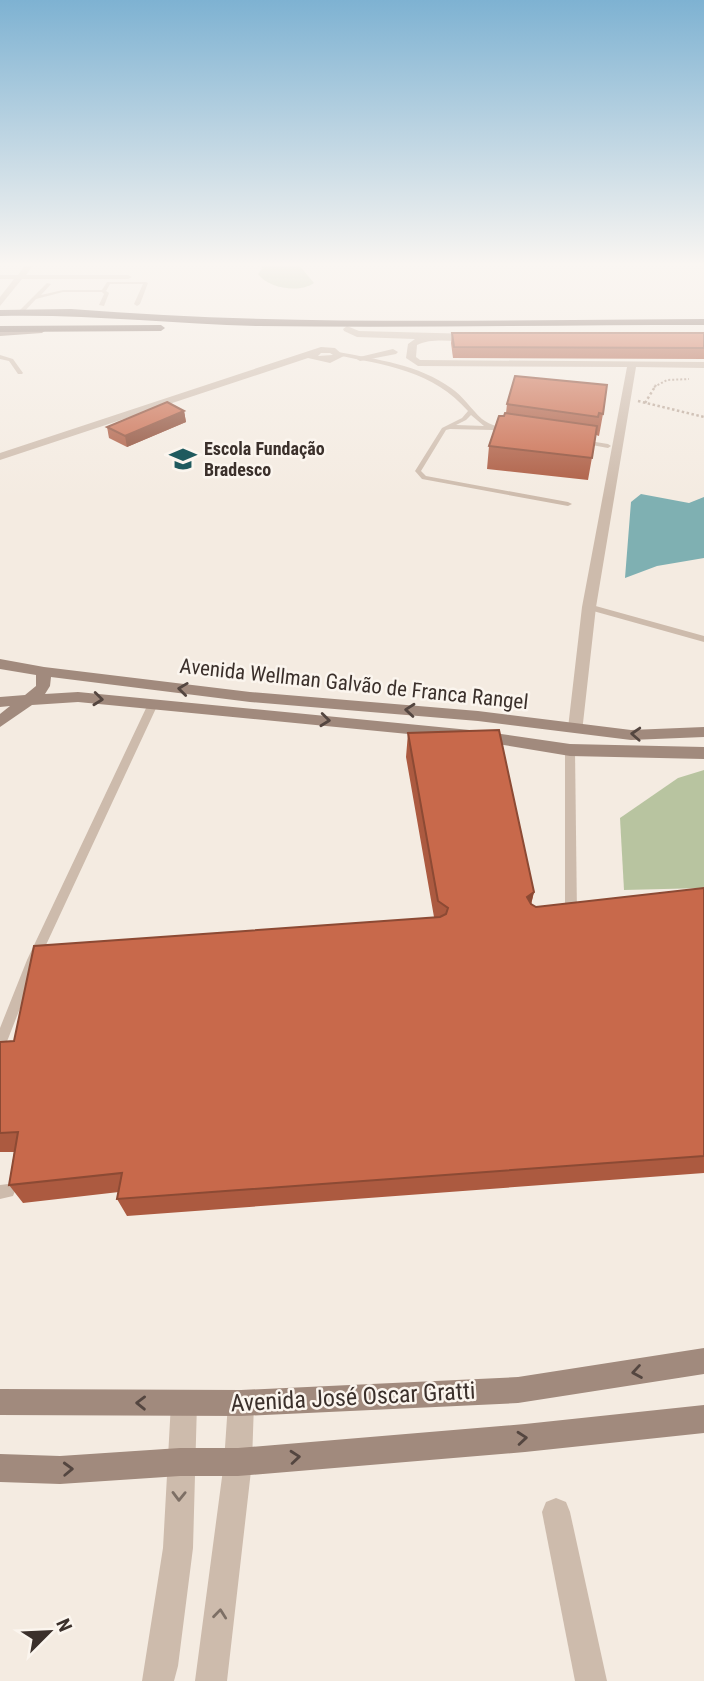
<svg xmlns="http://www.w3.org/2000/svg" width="704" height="1681" viewBox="0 0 704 1681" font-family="'Roboto Condensed',sans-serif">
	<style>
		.green { fill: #b8c4a0 }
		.water { fill: #7fb0b2 }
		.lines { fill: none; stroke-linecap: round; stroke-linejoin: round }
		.path-far1 { stroke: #b9a596; stroke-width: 2; stroke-dasharray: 2 2; stroke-linecap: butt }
		.path { stroke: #b9a596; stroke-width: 2.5; stroke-dasharray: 2.5 2.5; stroke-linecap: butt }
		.lane { fill: #cdbbac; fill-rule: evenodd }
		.street { fill: #cdbbac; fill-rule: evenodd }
		.secondary { fill: #a18a7d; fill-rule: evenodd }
		.primary { fill: #7d675c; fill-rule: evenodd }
		.wall { fill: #ac5a40 }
		.shaded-wall { fill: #8c4a34 }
		.building { fill: #c8694b; stroke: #8c4a34; stroke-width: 2 }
		.oneway { stroke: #544640 }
		.oneway2 { stroke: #7d6f65 }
		.labels { text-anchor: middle; stroke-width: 5; stroke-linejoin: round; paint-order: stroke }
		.far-poi-label { font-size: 18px; font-weight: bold; fill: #3b302b; stroke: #fbf5ee; text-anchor: start }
		.street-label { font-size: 21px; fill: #3b302b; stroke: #fbf5ee }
		.near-street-label { font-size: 24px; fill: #3b302b; stroke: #fbf5ee }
	</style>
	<rect width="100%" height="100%" fill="#f4ebe1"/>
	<g class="green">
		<path d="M257 264H298L314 283C300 293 269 289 258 274L262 269 261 265Z"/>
		<path d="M704 770V888L624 890 620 818 678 778Z"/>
	</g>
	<path class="water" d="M641 494 689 503 704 497V558L657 566 625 578 631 502Z"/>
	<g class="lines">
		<path class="path-far1" d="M654 387 667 380 689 379"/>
		<g class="path">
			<path d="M638 401 704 417"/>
			<path d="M645 403 656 385"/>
		</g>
		<g class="lane">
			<path d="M107 282H146L148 283 140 304 137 306 134 304 143 284H110L106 291 109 293 104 306 99 305 104 294 102 292H63L36 299 23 313 18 312 47 283 51 284 41 295 63 290H102Z"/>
			<path d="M338 352C375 359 420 365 451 388 463 396 471 409 482 419 491 426 502 427 511 432L508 434 492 430 450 429 446 430 421 471 426 476 568 502 572 504 568 506 422 479 415 471 442 428 462 418 468 411C433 371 386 365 336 355L335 354ZM471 415 484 426 456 425 466 420Z"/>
			<path d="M0 355 13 359 23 373 22 374H18L9 361 0 359Z"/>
			<path d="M583 440 608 444 611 446 608 448 581 443V441Z"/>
			<path d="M586 605H592L704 636V642L586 609Z"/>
			<path d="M153 701 158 704 39 960 6 1044 4 1048 0 1050V1028L27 960 148 704Z"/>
			<path d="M570 747 575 750 577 915 575 918 571 920 567 918 565 915V750Z"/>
			<path d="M8 1184 13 1186 15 1191 13 1196 0 1199V1185Z"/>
		</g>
		<g class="street">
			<path d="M26 264H34L26 275H128L132 277 128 279H22L0 306V297L14 279H0V275H18Z"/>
			<path d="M347 326 359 331 474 334 479 337C463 346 437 335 417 345L416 357 420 360 704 362V368L636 367 596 607 582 732H570L568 728 582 607 627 367 418 366 406 358 408 344 415 339 357 337 344 331 343 329Z"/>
			<path d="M321 347 335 348 344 356 330 363 308 358 0 460V453ZM321 353H330L333 355 318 356Z"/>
			<path d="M393 349 398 352 396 354 360 361 355 358Z"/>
			<path d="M184 1390 194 1393 197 1403 193 1548 178 1666 174 1681H142L163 1548 171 1403 174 1393Z"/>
			<path d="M241 1390 251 1393 254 1403 252 1462 227 1681H195L224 1462 228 1403 231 1393Z"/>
			<path d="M556 1498 566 1502 570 1512 607 1681H575L542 1512 546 1502Z"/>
		</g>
		<g class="secondary">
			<path d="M45 328 46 330 42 333 0 336V330Z"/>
			<path d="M0 659 44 667 250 692 478 711 631 730 704 727V737L631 740 478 721 250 702 51 677 50 686 45 694 78 692 480 731 570 744 704 747V759L570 756 480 741 78 702 32 705 0 727V714L10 706 0 707V697L25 695 36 686V675L0 669Z"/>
			<path d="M704 1348V1374L518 1403 241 1416 0 1415V1389L241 1390 518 1377Z"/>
			<path d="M704 1405V1433L525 1452 238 1476H180L60 1484 0 1482V1454L60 1456 180 1448H238L525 1424Z"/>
		</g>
		<g class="primary">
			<path d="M71 309C282 326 493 320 704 319V325C556 325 407 328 259 326 172 324 87 314 0 316V310Z"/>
			<path d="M0 326 161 325 165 328 161 331 0 332Z"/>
		</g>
	</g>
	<g class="wall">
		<path d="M452 333H704V359L453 358 451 343Z"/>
		<path d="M507 404 603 414 599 436 596 435 588 480 487 469 489 446 506 413Z"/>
		<path d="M184 411 186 422 127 447 109 438 107 427Z"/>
		<path d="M408 733 534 892 531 905 536 907 704 888V1173L127 1216 117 1199 119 1192 23 1203 9 1185 14 1152H0V1042L14 1041 434 917 406 757Z"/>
	</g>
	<g class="shaded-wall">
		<path d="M184 411 186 422 127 447 125 436Z"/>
		<path d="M534 892 528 915 527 897Z"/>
	</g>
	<g class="building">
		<path d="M452 333H704V348L454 347Z"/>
		<path d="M515 376 607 385 603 414 599 413 598 417 507 404Z"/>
		<path d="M167 402 184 411 125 436 107 427Z"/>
		<path d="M505 413 597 426 592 458 489 446 499 416H504Z"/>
		<path d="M499 730 534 892 527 897 531 904 536 907 704 888V1156L117 1199 122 1173 9 1185 18 1132 0 1133V1042L14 1041 34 946 440 917 446 914 448 908 438 901 408 733Z"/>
	</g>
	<defs><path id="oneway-chevron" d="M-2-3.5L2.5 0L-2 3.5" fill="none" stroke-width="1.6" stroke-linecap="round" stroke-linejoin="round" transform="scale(1.75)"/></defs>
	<g class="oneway">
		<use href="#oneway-chevron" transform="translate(183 689) rotate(-173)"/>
		<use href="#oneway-chevron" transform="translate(98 699) rotate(6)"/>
		<use href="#oneway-chevron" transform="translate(410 710) rotate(-175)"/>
		<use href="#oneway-chevron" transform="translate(325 720) rotate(6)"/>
		<use href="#oneway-chevron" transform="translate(636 734) rotate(-177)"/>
		<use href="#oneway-chevron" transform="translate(637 1372) rotate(171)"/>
		<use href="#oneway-chevron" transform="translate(141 1403) rotate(-179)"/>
		<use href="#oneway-chevron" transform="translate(522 1438) rotate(-5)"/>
		<use href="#oneway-chevron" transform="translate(295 1457) rotate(-5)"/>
		<use href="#oneway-chevron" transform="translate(68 1469) rotate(-2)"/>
	</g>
	<g class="oneway2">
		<use href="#oneway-chevron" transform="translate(179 1496) rotate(91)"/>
		<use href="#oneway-chevron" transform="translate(220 1614) rotate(-84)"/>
	</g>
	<linearGradient id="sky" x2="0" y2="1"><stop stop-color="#7eb2d2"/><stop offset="0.53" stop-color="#faf6f2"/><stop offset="1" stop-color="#faf6f2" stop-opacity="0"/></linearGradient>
	<rect width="704" height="499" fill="url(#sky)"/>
	<defs>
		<symbol id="school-bare" viewBox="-9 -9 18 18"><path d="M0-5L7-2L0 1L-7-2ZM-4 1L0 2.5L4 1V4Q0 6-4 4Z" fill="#1f5a5e" stroke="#fbf5ee" stroke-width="2.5" paint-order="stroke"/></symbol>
	</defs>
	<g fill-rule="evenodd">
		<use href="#school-bare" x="164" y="440" width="38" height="38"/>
	</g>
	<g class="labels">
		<g class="far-poi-label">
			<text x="204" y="455">Escola Fundação<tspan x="204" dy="21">Bradesco</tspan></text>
		</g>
		<g class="street-label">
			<text transform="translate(354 684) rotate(6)" y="7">Avenida Wellman Galvão de Franca Rangel</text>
		</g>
		<g class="near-street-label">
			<text transform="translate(353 1397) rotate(-3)" y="8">Avenida José Oscar Gratti</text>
		</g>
	</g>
	<g transform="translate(49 1632) rotate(66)" stroke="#fbf5ee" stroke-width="5" paint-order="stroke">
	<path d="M0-5L12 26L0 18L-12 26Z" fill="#3b302b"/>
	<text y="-10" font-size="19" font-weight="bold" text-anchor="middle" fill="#3b302b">N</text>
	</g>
</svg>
